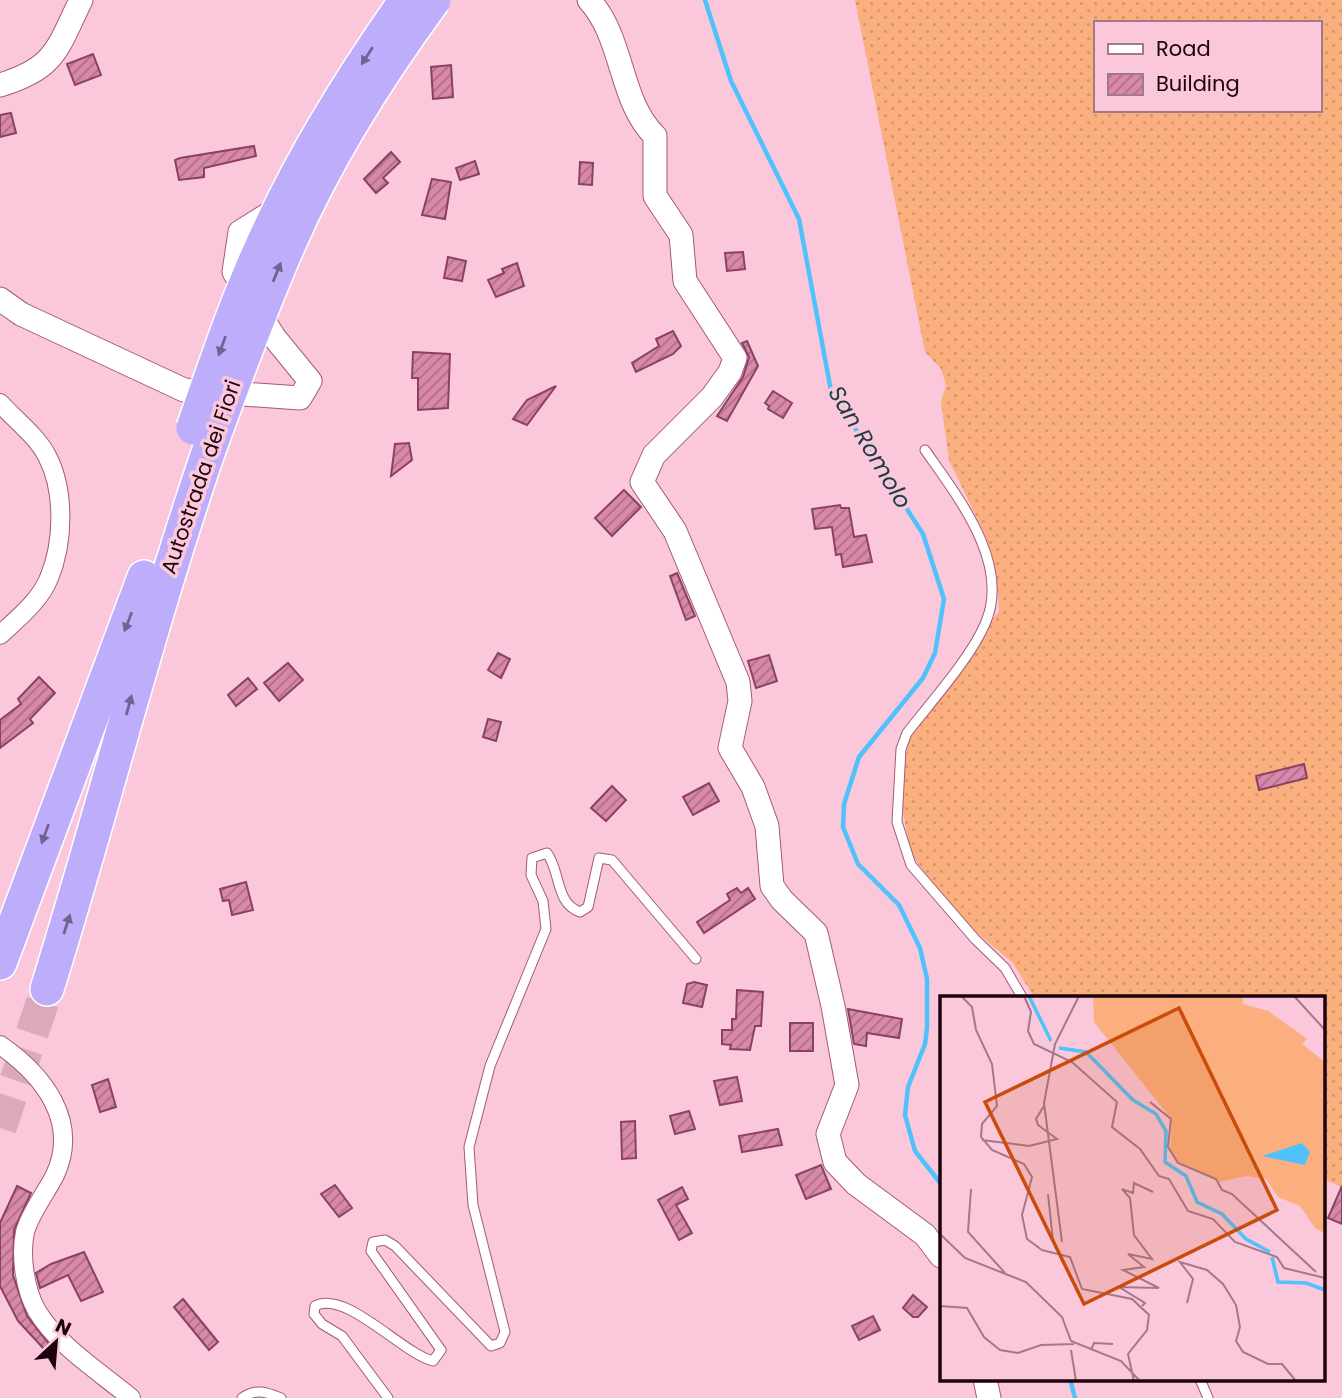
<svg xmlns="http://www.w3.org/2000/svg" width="1342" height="1398" viewBox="0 0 1342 1398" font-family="Poppins,sans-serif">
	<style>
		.grass { fill: url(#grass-dots); fill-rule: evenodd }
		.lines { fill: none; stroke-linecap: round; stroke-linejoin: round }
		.stream { stroke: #4fc2fb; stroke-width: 4.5 }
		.building { fill: url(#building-hatch); stroke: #8a4262; stroke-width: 2 }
		.motorway-tunnel { stroke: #daaabc; stroke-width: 33; stroke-dasharray: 33 17; stroke-linecap: butt }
		.service-casing { stroke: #a35979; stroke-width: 11 }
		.minor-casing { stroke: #a35979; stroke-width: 20 }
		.tertiary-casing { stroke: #a35979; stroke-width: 25 }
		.motorway-casing { stroke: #fff; stroke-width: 36 }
		.service { stroke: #fff; stroke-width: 9 }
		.minor { stroke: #fff; stroke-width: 18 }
		.tertiary { stroke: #fff; stroke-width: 23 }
		.motorway { stroke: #beadfa; stroke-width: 33 }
		.motorway-bridge-casing { stroke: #fff; stroke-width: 36; stroke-linecap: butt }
		.motorway-bridge { stroke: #beadfa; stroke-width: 33 }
		.oneway { fill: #766090 }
		.labels { text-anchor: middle; stroke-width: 7; stroke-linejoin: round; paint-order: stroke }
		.street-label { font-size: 21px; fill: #1e030f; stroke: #fbc8db }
		.water-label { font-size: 23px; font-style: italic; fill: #223b48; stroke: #fbc8db }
		.inset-river { fill: none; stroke: #4fc2fb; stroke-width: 3.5 }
		.inset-road { fill: none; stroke: #a37989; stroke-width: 2 }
		.view { fill: #ca4c0c; fill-opacity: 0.15; stroke: #ca4c0c; stroke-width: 3.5 }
		.inset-edge { fill: none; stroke: #1e030f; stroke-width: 3.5 }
	</style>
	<defs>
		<pattern id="grass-dots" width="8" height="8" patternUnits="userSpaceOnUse" patternTransform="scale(1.75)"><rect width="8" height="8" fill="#fbaf7e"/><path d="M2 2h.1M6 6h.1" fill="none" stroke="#d7956c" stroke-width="1.8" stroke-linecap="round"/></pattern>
		<pattern id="building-hatch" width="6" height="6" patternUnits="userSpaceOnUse" patternTransform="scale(1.75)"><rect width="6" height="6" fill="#d888a9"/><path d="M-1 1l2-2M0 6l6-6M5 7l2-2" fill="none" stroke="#af6d88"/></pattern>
	</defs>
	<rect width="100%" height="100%" fill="#fbc8db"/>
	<path class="grass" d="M855 0H1342V1187L1323 1179V997H1034L1012 962 966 924 918 864 910 849 898 787 911 734 999 611 998 591 986 551 985 535 949 460 941 402 946 385 941 369 925 352ZM1095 23H1319V110H1095Z"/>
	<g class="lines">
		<g class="stream">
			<path d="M705 0 731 81 799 219 831 391 923 534 944 599 935 653 923 678 859 757 844 804 843 827 858 864 899 905 920 948 927 979V1028L925 1044 908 1087 905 1115 915 1151 941 1184"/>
			<path d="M1070 1379 1075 1398"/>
		</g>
	</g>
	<g class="building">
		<path d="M93 54 101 75 75 85 67 64Z"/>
		<path d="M451 65 453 97 433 99 431 67Z"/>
		<path d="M11 113 16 133 0 137V115Z"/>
		<path d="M254 146 256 156 204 168V177L179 180 175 160 180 158Z"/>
		<path d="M391 152 400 162 383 178 388 183 376 193 364 179Z"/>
		<path d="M475 161 479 174 460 180 456 168Z"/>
		<path d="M580 162 593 163 592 185 579 184Z"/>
		<path d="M432 179 451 182 445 219 422 215Z"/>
		<path d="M743 252 745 269 727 271 725 253Z"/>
		<path d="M448 257 466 261 462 281 444 278Z"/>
		<path d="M517 263 524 286 496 297 488 280 504 273 502 269Z"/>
		<path d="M673 331 681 346 673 354 636 372 632 363 659 346 656 339Z"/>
		<path d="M747 341 758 366 727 421 717 416 743 377 749 357 742 343Z"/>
		<path d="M413 352 450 354 448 408 418 410V378H412Z"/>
		<path d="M556 386 527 425 513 419 527 400Z"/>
		<path d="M773 391 792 403 783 418 768 409 769 406 765 403Z"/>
		<path d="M409 443 412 460 391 476 395 444Z"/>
		<path d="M624 490 641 507 612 536 595 518Z"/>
		<path d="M840 505 841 508H849L854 537 866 535 872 562 843 567 841 554 836 555 832 527 815 529 812 509Z"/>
		<path d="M677 573 695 616 686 620 670 576Z"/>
		<path d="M498 653 510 659 501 678 488 670Z"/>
		<path d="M769 655 777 681 756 688 748 661Z"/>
		<path d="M288 663 303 680 279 701 264 683Z"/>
		<path d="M39 677 55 693 30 719 33 723 0 748V720L21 704 18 699Z"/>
		<path d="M248 678 257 689 236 706 228 695Z"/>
		<path d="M488 719 501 722 496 741 483 737Z"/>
		<path d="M1304 764 1307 778 1259 790 1256 776Z"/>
		<path d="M709 783 719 801 693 815 683 797Z"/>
		<path d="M612 786 626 800 606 821 591 808Z"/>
		<path d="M246 882 253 910 232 915 229 900 223 901 220 889Z"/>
		<path d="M737 888 741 893 748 888 755 899 704 933 697 922 730 900 727 894Z"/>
		<path d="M694 982 707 985 702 1007 683 1003 687 984Z"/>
		<path d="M737 990 763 992 761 1026H755L750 1050 730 1049 731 1045 722 1044V1030H732V1019H736Z"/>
		<path d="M848 1009 902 1019 899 1038 867 1033 866 1046 854 1044Z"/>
		<rect x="790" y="1023" width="23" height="28"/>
		<path d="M737 1077 742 1101 720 1105 714 1081Z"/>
		<path d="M108 1079 116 1107 100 1112 92 1085Z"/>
		<path d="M689 1111 695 1129 675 1134 670 1116Z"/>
		<path d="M635 1121 636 1158 622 1159 621 1122Z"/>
		<path d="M778 1129 782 1145 742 1152 739 1136Z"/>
		<path d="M821 1165 831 1189 806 1199 796 1175Z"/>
		<path d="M335 1185 352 1208 339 1217 321 1194Z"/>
		<path d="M17 1186 31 1193 14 1230 13 1275 27 1316 49 1344 44 1349 18 1321 0 1286V1223Z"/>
		<path d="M1342 1186V1224L1328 1218Z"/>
		<path d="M682 1187 688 1199 676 1205 692 1233 679 1240 658 1200Z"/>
		<path d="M84 1252 103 1292 81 1301 68 1275 40 1288 36 1273 51 1264Z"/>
		<path d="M913 1295 927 1307 918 1317H913L903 1308Z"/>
		<path d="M183 1299 218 1342 209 1350 174 1307Z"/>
		<path d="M873 1316 880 1330 859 1340 852 1326Z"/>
	</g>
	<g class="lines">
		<path class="motorway-tunnel" d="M0 1128 47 989"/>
		<defs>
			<g id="service">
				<path d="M925 450C957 496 1012 564 985 624 970 659 930 703 907 733L901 749 897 822 911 865 975 939 1005 968 1022 997"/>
				<path d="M1200 1379 1208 1398"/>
				<path d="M242 1398C256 1388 266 1392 281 1398"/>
				<path d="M388 1398 342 1336 322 1324 314 1314 315 1306C345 1289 403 1354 433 1361L441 1350 371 1251 373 1242 385 1240 395 1246 491 1346 500 1343 505 1332 473 1205 469 1147 490 1066 546 929 543 901 531 875 532 858 547 853C561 872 555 903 580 912L588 907 599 858 612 860 696 959"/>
			</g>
			<g id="minor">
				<path d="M0 403C14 419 37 436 47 456 65 490 64 542 49 578 40 601 17 619 0 635"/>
				<path d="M0 1045C43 1075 80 1121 55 1175 46 1193 30 1213 25 1232 20 1256 25 1290 37 1311 58 1346 100 1372 131 1398"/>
			</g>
			<g id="tertiary">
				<path d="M589 0C624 38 619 101 655 136V196L681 235 685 281 735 358 730 372 712 397 654 455 642 482 675 531 738 682 740 701 730 748 753 787 767 826 772 886 782 900 816 933 833 1006 847 1085 828 1134 835 1162 856 1184 925 1235 941 1256"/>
				<path d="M0 85C56 68 57 49 81 0"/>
				<path d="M0 299 21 314 184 390 300 398 310 381 274 337 234 272 240 232 280 207"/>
				<path d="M985 1379 989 1398"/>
			</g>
			<g id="motorway">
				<path d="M0 963 144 577"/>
				<path d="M47 989C103 810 148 628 209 450"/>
			</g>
		</defs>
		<use href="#service" class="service-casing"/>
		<use href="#minor" class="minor-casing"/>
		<use href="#tertiary" class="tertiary-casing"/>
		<use href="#motorway" class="motorway-casing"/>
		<use href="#service" class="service"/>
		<use href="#minor" class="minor"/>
		<use href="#tertiary" class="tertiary"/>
		<use href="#motorway" class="motorway"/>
		<defs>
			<g id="motorway-bridge">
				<path d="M193 428C217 359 240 290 272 224 309 145 356 71 406 0"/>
				<path d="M209 450C234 381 260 310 290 242 327 157 379 75 434 0"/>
			</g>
		</defs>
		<use href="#motorway-bridge" class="motorway-bridge-casing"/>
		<use href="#motorway-bridge" class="motorway-bridge"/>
	</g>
	<defs><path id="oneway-solid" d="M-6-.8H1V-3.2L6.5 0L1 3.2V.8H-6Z" transform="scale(1.75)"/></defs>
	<g class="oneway">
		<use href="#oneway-solid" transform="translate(367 56) rotate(123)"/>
		<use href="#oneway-solid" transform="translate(277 272) rotate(-68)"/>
		<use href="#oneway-solid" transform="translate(222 346) rotate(110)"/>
		<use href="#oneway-solid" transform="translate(128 622) rotate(111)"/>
		<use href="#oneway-solid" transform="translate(129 705) rotate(-75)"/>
		<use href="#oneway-solid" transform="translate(45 834) rotate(110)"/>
		<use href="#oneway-solid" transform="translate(67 924) rotate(-72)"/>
	</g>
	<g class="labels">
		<g class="street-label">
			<text transform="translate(201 477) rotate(-71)" y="7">Autostrada dei Fiori</text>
		</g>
		<g class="water-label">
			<text transform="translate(870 447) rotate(59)" y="8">San Romolo</text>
		</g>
	</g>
	<g transform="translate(940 996)">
		<rect width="385" height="385" fill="#fbc8db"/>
		<path d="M153 0H303V8L328 15 367 43 362 48 385 66V237L376 233 360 210 338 201 326 183 306 180 279 186 239 166 230 155 232 124 154 26Z" fill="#fbaf7e"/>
		<path d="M362 147 370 156 365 169 322 160Z" fill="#4fc2fb"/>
		<path class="inset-river" d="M89 0 111 45M119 52 146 56 193 104 216 118 226 135 225 166 246 180 257 206 282 218 306 243 330 256M332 261 338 286 366 287 385 294"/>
		<path class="inset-road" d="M21 0 32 11 36 34 52 68 57 110 42 128 41 141 52 154 84 168 92 181 82 219 87 243 102 254 130 261 142 293 192 303 209 319 207 334 188 358 194 385M84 0 91 16 88 35 94 48 132 66 177 106 172 131 200 153 219 180 229 183 248 215 273 223 295 246 337 261 344 272 385 282M354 0 385 34M210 106 231 123 228 151 238 167 276 183 282 194 292 198 376 276M42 144 89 150 117 143 98 129 96 123 104 110M31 193 28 236 65 277M108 198 113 245M0 238 25 262 86 286 122 321 131 345 181 365 200 385M122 246 104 107 115 48 139 0M247 307 253 283 240 266 267 274 283 288 296 309 300 331 296 345 303 356 328 368H342L356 385M0 310 27 312 44 341 60 354 78 357 101 349 134 348M202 310 205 307 179 291 219 292 183 274 204 271 188 258 212 263 194 239 190 202 182 193 193 197 194 187 213 196M131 354 136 385M151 354 154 347 173 348"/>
		<path class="view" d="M239 12 337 214 144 308 45 106Z"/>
		<rect width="385" height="385" class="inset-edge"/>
	</g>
	<rect x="1094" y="21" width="228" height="91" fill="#fbc8db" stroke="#a37989" stroke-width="2"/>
	<rect x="1108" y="44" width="35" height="10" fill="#ffffff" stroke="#a37989" stroke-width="2"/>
	<text x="1156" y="56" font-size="21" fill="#1e030f">Road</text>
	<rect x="1108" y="74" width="35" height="21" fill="url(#building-hatch)" stroke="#a37989" stroke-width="2"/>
	<text x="1156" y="91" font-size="21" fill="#1e030f">Building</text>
	<g transform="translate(56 1342) rotate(26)" stroke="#fbc8db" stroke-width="5" paint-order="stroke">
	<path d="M0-5L12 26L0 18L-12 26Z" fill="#1e030f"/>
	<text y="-10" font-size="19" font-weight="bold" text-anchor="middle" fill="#1e030f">N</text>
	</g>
</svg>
